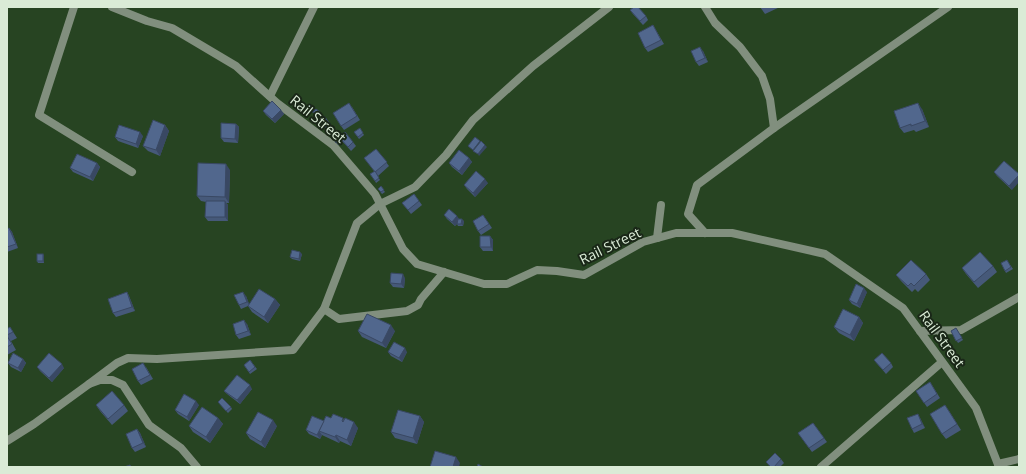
<svg xmlns="http://www.w3.org/2000/svg" width="1026" height="474" viewBox="0 0 1026 474" font-family="'Open Sans',sans-serif">
	<style>
		.lines { fill: none; stroke-linecap: round; stroke-linejoin: round }
		.minor { stroke: #818f7e; stroke-width: 8 }
		.tertiary { stroke: #818f7e; stroke-width: 8 }
		.wall { fill: #465979 }
		.shaded-wall { fill: #394863 }
		.building { fill: #51678d; stroke: #394863 }
		.labels { text-anchor: middle; stroke-width: 4; stroke-linejoin: round; paint-order: stroke }
		.street-label { font-size: 14px; fill: #daebd6; stroke: #1a2718 }
	</style>
	<rect width="100%" height="100%" fill="#274422"/>
	<g class="lines">
		<g class="minor">
			<path d="M74 7 39 115 132 172"/>
			<path d="M705 7 715 23 740 47 762 76 770 99 774 128 697 185 688 214 705 233"/>
			<path d="M270 96 314 7"/>
			<path d="M774 128 948 7"/>
			<path d="M657 238 661 205"/>
			<path d="M324 309 339 319 407 311 418 305 421 299 444 272"/>
			<path d="M920 331 961 330 1019 297"/>
			<path d="M89 384 117 363 128 358 157 359 293 350 324 309 357 223 380 204 415 187 446 155 473 120 533 66 609 7"/>
			<path d="M7 441 34 424 89 384 100 380H112L123 385 149 425 181 448 197 467"/>
			<path d="M998 464 1019 459"/>
			<path d="M821 467 942 362"/>
		</g>
		<path class="tertiary" d="M112 7 147 21 172 28 236 66 277 103 333 145 375 194 403 249 417 264 484 284H507L537 270 557 271 584 275 643 242 676 233H732L825 254 903 308 976 408 999 467"/>
	</g>
	<g class="wall">
		<path d="M760 7H780L765 14Z"/>
		<path d="M630 10 646 16 648 20 643 25 633 14Z"/>
		<path d="M653 25 664 44 648 52 645 48Z"/>
		<path d="M703 51 708 62 699 66 696 62Z"/>
		<path d="M352 107 360 120 344 130 341 126Z"/>
		<path d="M922 109 929 127 916 132 914 130 904 133 900 128Z"/>
		<path d="M281 110 284 114 275 123 266 115 263 111Z"/>
		<path d="M324 116 332 126 326 130 319 121Z"/>
		<path d="M236 124 239 127 238 143 224 142 221 138Z"/>
		<path d="M165 125 169 131 160 156 148 151 143 146Z"/>
		<path d="M360 128 364 135 359 139 354 132Z"/>
		<path d="M143 136 138 148 118 141 115 137Z"/>
		<path d="M340 136 353 142 356 146 351 151 343 142 338 145 333 137Z"/>
		<path d="M376 149 389 166 378 176 376 173 380 180 376 183 375 181 374 171Z"/>
		<path d="M469 158 472 162 462 175 452 167 449 163Z"/>
		<path d="M1004 161 1012 190 997 176 994 172Z"/>
		<path d="M97 163 100 167 93 181 73 172 70 168Z"/>
		<path d="M230 170 229 203H226L228 205V221H208L205 217 206 202 201 201 197 196Z"/>
		<path d="M488 183 475 197 467 189 464 185Z"/>
		<path d="M381 186 385 192 382 194 378 189Z"/>
		<path d="M414 194 422 205 411 214 402 203Z"/>
		<path d="M444 215 464 221 463 226H458L457 224 455 226 447 219Z"/>
		<path d="M483 215 492 228 481 235 478 231Z"/>
		<path d="M9 228 12 232 18 248 7 252V229Z"/>
		<path d="M490 236 493 240V251H483L480 247Z"/>
		<path d="M43 254 44 256V263H38L37 261Z"/>
		<path d="M302 254 300 261 292 259 290 257Z"/>
		<path d="M1008 262 1013 269 1006 273 1005 271Z"/>
		<path d="M993 266 997 272 978 288 966 274 962 268Z"/>
		<path d="M926 274 930 280 918 292 915 289 912 292 901 281 896 275Z"/>
		<path d="M405 278 404 288 393 287 390 283Z"/>
		<path d="M127 292 129 296 135 311 116 317 113 313Z"/>
		<path d="M867 292 860 308 852 304 849 300Z"/>
		<path d="M246 296 249 304 275 299 280 305 268 323 252 312 248 306 241 309 239 305Z"/>
		<path d="M859 317 863 323 854 341 839 333 834 327Z"/>
		<path d="M247 324 251 335 239 339 236 335Z"/>
		<path d="M10 327 17 338 11 341 16 350 7 355V329Z"/>
		<path d="M956 328 963 340 958 343 951 331Z"/>
		<path d="M358 331H395L386 348 362 337Z"/>
		<path d="M388 352H407L402 362 391 356Z"/>
		<path d="M23 359 26 363 21 372 11 367 8 363Z"/>
		<path d="M250 360 257 369 250 374 244 365Z"/>
		<path d="M874 360 891 363 893 367 886 374Z"/>
		<path d="M37 367 64 368 52 382 40 371Z"/>
		<path d="M146 367 153 379 141 385 138 381Z"/>
		<path d="M930 382 940 398 927 407 916 391Z"/>
		<path d="M252 389 240 404 227 394 224 391Z"/>
		<path d="M218 402 231 407 232 409 228 413Z"/>
		<path d="M96 405H124L128 411 112 425 100 411Z"/>
		<path d="M199 405 189 421 178 414 175 410Z"/>
		<path d="M949 411 961 430 946 439 942 434Z"/>
		<path d="M420 416 424 422 417 444 395 438 391 432Z"/>
		<path d="M218 418 223 424 210 443 193 432 189 426Z"/>
		<path d="M331 418H343L344 420 358 428 351 446 340 441 339 443 324 436 322 435 320 439 309 434 306 430Z"/>
		<path d="M920 418 925 428 914 433 912 429Z"/>
		<path d="M813 423 827 442 812 452 798 433Z"/>
		<path d="M277 426 265 448 250 439 246 433Z"/>
		<path d="M137 429 140 433 146 447 135 452 132 448Z"/>
		<path d="M781 459 784 463 780 467H770L766 462Z"/>
	</g>
	<g class="shaded-wall">
		<path d="M700 47 703 51 708 62 705 58Z"/>
		<path d="M918 103 922 109 929 127 925 121Z"/>
		<path d="M314 107 315 109 313 113 311 111Z"/>
		<path d="M281 110 284 114 275 123 272 119Z"/>
		<path d="M320 112 321 114 319 118 317 116Z"/>
		<path d="M236 124 239 127 238 143 235 139Z"/>
		<path d="M165 125 169 131 160 156 156 150Z"/>
		<path d="M140 132 143 136 138 148 136 144Z"/>
		<path d="M485 145 487 147 479 156 478 154Z"/>
		<path d="M469 158 472 162 462 175 459 171Z"/>
		<path d="M97 163 100 167 93 181 90 177Z"/>
		<path d="M226 164 230 170 229 203 225 197Z"/>
		<path d="M1019 175V182L1012 190 1009 186Z"/>
		<path d="M485 179 488 183 475 197 473 193Z"/>
		<path d="M225 201 228 205V221L225 217Z"/>
		<path d="M457 216 460 220 455 226 452 222Z"/>
		<path d="M462 219 464 221 463 226 461 224Z"/>
		<path d="M9 228 12 232 18 248 16 244Z"/>
		<path d="M490 236 493 240V251L491 247Z"/>
		<path d="M300 252 302 254 300 261 299 259Z"/>
		<path d="M43 254 44 256V263L43 261Z"/>
		<path d="M403 274 405 278 404 288 401 284Z"/>
		<path d="M864 288 867 292 860 308 857 304Z"/>
		<path d="M127 292 129 296 135 311 132 307Z"/>
		<path d="M243 292 246 296 250 306 247 302Z"/>
		<path d="M275 299 280 305 268 323 264 317Z"/>
		<path d="M859 317 863 323 854 341 850 335Z"/>
		<path d="M244 320 247 324 251 335 248 331Z"/>
		<path d="M391 325 395 331 386 348 382 343Z"/>
		<path d="M405 348 407 352 402 362 399 358Z"/>
		<path d="M23 359 26 363 21 372 18 368Z"/>
		<path d="M62 364 64 368 52 382 49 378Z"/>
		<path d="M250 385 252 389 240 404 237 400Z"/>
		<path d="M196 401 199 405 189 421 187 417Z"/>
		<path d="M918 414 925 428 922 424Z"/>
		<path d="M420 416 424 422 417 444 413 438Z"/>
		<path d="M218 418 223 424 210 443 206 437Z"/>
		<path d="M273 420 277 426 265 448 261 442Z"/>
		<path d="M354 422 358 428 351 446 347 440Z"/>
		<path d="M137 429 140 433 146 447 143 443Z"/>
		<path d="M319 431 322 435 320 439 317 435Z"/>
		<path d="M336 435 340 441 339 443 335 437Z"/>
		<path d="M456 457 460 463 459 467H453Z"/>
	</g>
	<g class="building">
		<path d="M634 7H638L646 16 640 21 630 10Z"/>
		<path d="M653 25 661 40 645 48 638 33Z"/>
		<path d="M700 47 705 58 696 62 691 51Z"/>
		<path d="M272 101 281 110 272 119 263 111Z"/>
		<path d="M349 103 357 116 341 126 333 113Z"/>
		<path d="M918 103 925 121 911 126V124L900 128 894 111Z"/>
		<path d="M310 105 314 107 311 111 308 108Z"/>
		<path d="M316 109 320 112 317 116 313 112Z"/>
		<path d="M324 116 330 124 325 128 319 121Z"/>
		<path d="M153 120 165 125 156 150 143 146Z"/>
		<path d="M221 123 236 124 235 139 221 138Z"/>
		<path d="M119 125 140 132 136 144 115 137Z"/>
		<path d="M360 128 363 133 358 137 354 132Z"/>
		<path d="M345 132 353 142 348 147 339 137Z"/>
		<path d="M338 134 341 140 336 143 333 137Z"/>
		<path d="M475 137 480 141 473 150 468 146Z"/>
		<path d="M481 141 485 145 478 154 473 151Z"/>
		<path d="M376 149 387 162 375 172 364 158Z"/>
		<path d="M459 150 469 158 459 171 449 163Z"/>
		<path d="M77 154 97 163 90 177 70 168Z"/>
		<path d="M1004 161 1019 174V175L1009 186 994 172Z"/>
		<path d="M198 163 226 164 225 197 197 196Z"/>
		<path d="M375 171 379 178 375 181 370 174Z"/>
		<path d="M476 171 485 179 473 193 464 185Z"/>
		<path d="M381 186 384 190 381 192 378 189Z"/>
		<path d="M414 194 419 201 408 210 402 203Z"/>
		<path d="M206 201H225V217H205Z"/>
		<path d="M449 209 457 216 452 222 444 215Z"/>
		<path d="M483 215 489 224 478 231 473 221Z"/>
		<path d="M458 219H462L461 224H457Z"/>
		<path d="M9 228 16 244 7 247V229Z"/>
		<path d="M480 236H490L491 247H480Z"/>
		<path d="M292 250 300 252 299 259 290 257Z"/>
		<path d="M980 252 993 266 974 282 962 268Z"/>
		<rect x="37" y="254" width="6" height="7"/>
		<path d="M911 260 926 274 914 286 911 283 908 286 896 275Z"/>
		<path d="M1007 260 1011 267 1005 271 1001 263Z"/>
		<path d="M391 273 403 274 401 284 390 283Z"/>
		<path d="M856 284 864 288 857 304 849 300Z"/>
		<path d="M259 289 275 299 264 317 248 306Z"/>
		<path d="M127 292 132 307 113 313 108 299Z"/>
		<path d="M243 292 247 302 239 305 234 295Z"/>
		<path d="M843 309 859 317 850 335 834 327Z"/>
		<path d="M367 314 391 325 382 343 358 331Z"/>
		<path d="M244 320 248 331 236 335 233 324Z"/>
		<path d="M10 327 13 332 7 335V329Z"/>
		<path d="M956 328 962 338 956 341 951 331Z"/>
		<path d="M7 336 12 344 7 347Z"/>
		<path d="M394 342 405 348 399 358 388 352Z"/>
		<path d="M13 353 23 359 18 368 8 363Z"/>
		<path d="M49 353 62 364 49 378 37 367Z"/>
		<path d="M882 353 891 363 883 370 874 360Z"/>
		<path d="M250 360 255 367 249 372 244 365Z"/>
		<path d="M143 363 150 375 138 381 132 369Z"/>
		<path d="M237 375 250 385 237 400 224 391Z"/>
		<path d="M930 382 937 394 924 403 916 391Z"/>
		<path d="M112 391 124 405 108 419 96 405Z"/>
		<path d="M184 394 196 401 187 417 175 410Z"/>
		<path d="M222 398 231 407 226 411 218 402Z"/>
		<path d="M945 405 957 424 942 434 930 414Z"/>
		<path d="M202 407 218 418 206 437 189 426Z"/>
		<path d="M398 410 420 416 413 438 391 432Z"/>
		<path d="M258 412 273 420 261 442 246 433Z"/>
		<path d="M333 414 343 418 342 421 343 422 345 418 354 422 347 440 336 435 335 437 319 431 326 416 331 418Z"/>
		<path d="M918 414 922 424 912 429 907 418Z"/>
		<path d="M312 416 324 421 317 435 306 430Z"/>
		<path d="M813 423 824 438 809 448 798 433Z"/>
		<path d="M137 429 143 443 132 448 126 434Z"/>
		<path d="M435 451 456 457 453 467H430Z"/>
		<path d="M775 453 781 459 774 467H771L766 462Z"/>
		<path d="M478 464 483 467H477Z"/>
		<path d="M130 465 131 467H124Z"/>
	</g>
	<g class="labels">
		<g class="street-label">
			<text transform="translate(318 119) rotate(39)" y="5">Rail Street</text>
			<text transform="translate(610 246) rotate(-26)" y="5">Rail Street</text>
			<text transform="translate(942 339) rotate(54)" y="5">Rail Street</text>
		</g>
	</g>
	<rect width="1026" height="474" fill="none" stroke="#daebd6" stroke-width="16"/>
</svg>
